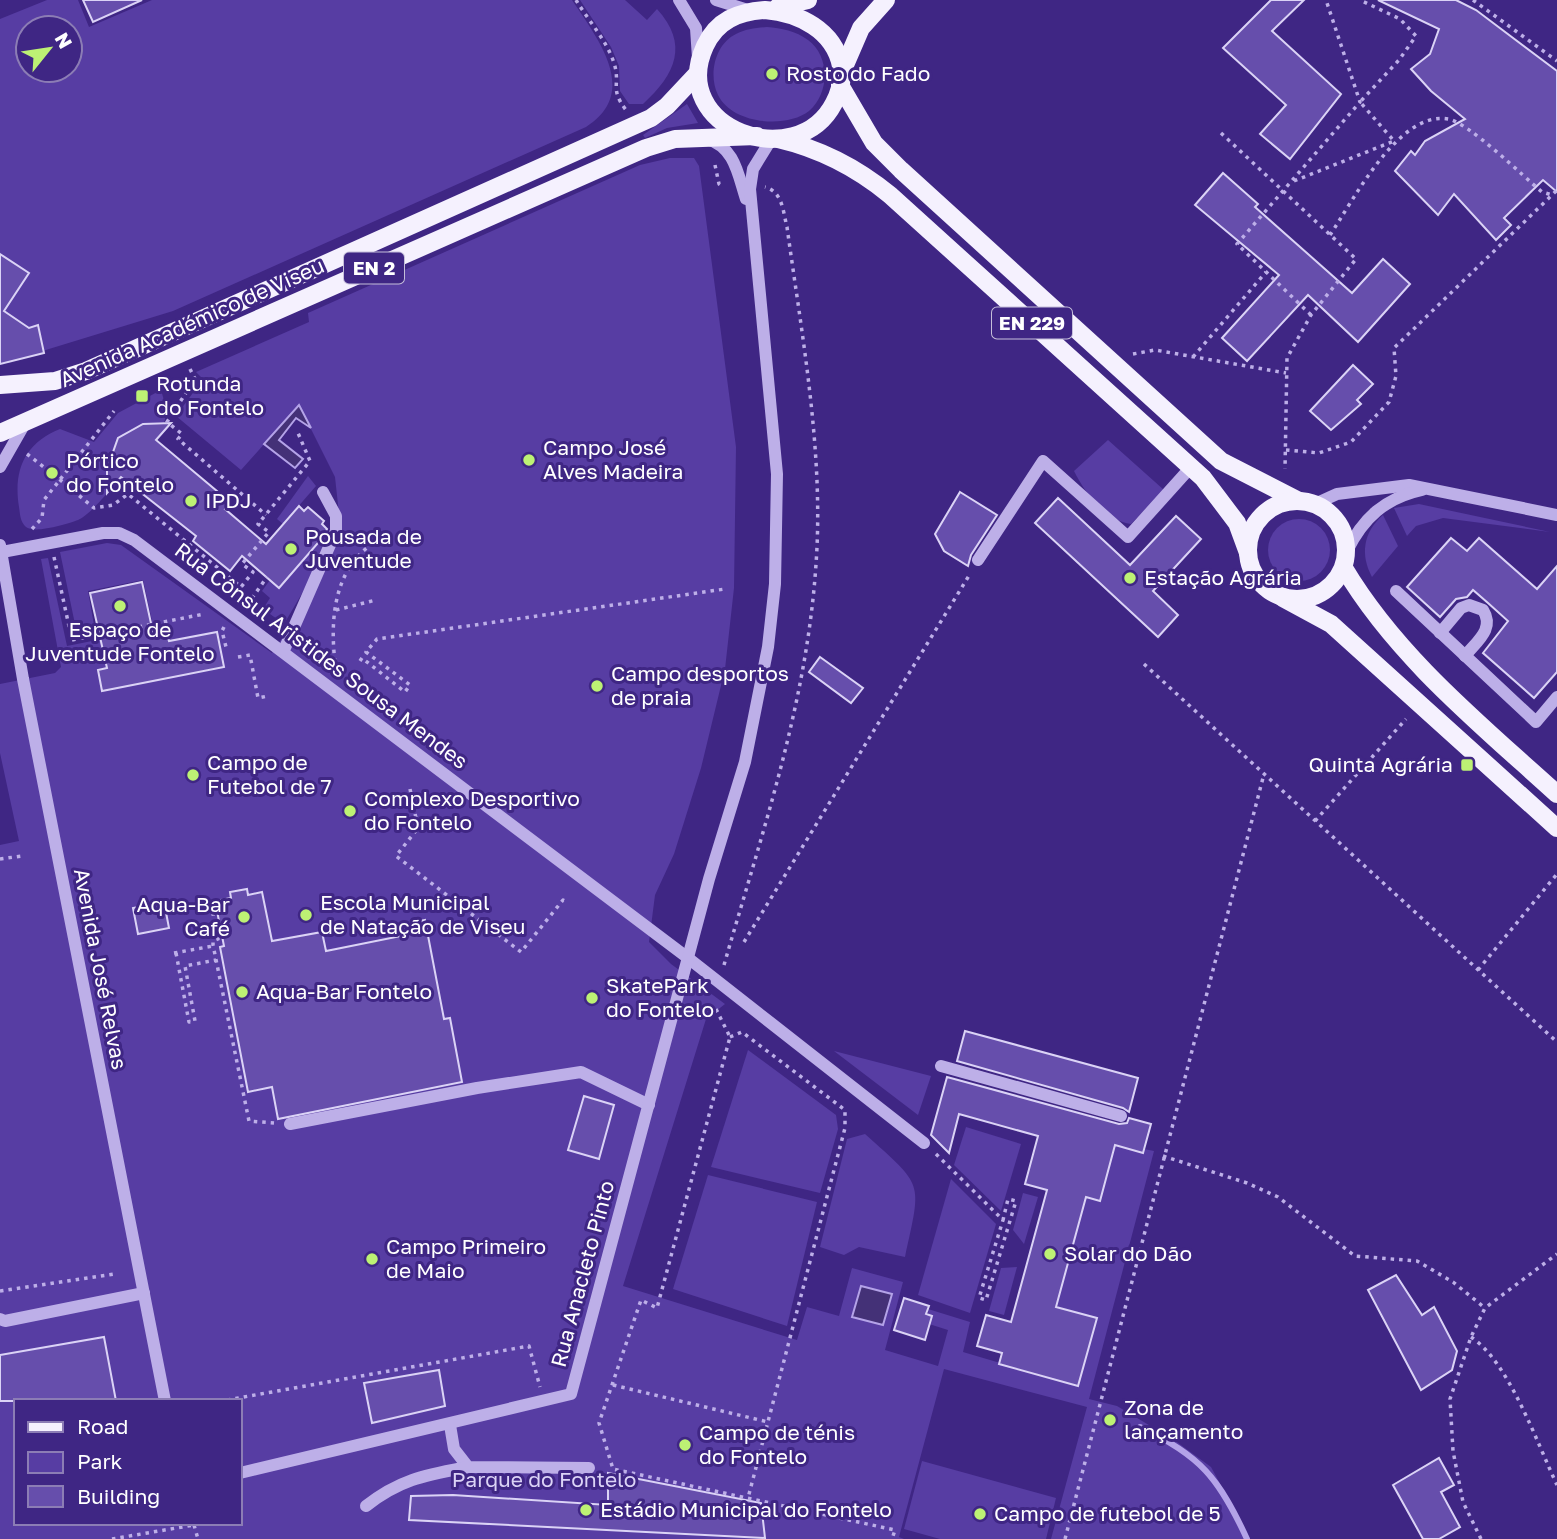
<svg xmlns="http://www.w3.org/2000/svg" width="1557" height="1539" viewBox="0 0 1557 1539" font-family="'Golos Text',sans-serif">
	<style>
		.green { fill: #573da3; fill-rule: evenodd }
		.water { fill: #443177; stroke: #b4a3e8; stroke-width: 2 }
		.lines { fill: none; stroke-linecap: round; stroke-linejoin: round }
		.stream { stroke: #b4a3e8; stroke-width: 6 }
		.building { fill: #664eac; stroke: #dbd3f6; stroke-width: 2 }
		.path { stroke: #bdafe8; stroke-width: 3.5; stroke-dasharray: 3.5 5; stroke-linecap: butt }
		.minor { stroke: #bdafe8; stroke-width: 12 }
		.major { stroke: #f5f1fe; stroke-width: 18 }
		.poi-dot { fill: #bdf174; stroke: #3f2684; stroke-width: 2.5 }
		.labels { text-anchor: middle; stroke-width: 6; stroke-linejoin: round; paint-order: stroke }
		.shield { fill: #3f2684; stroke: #c5beda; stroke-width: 2 }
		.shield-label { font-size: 19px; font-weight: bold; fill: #fff }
		.poi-label { font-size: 21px; fill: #fff; stroke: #3f2684; text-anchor: start }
		.street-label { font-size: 21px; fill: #fff; stroke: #3f2684 }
		.park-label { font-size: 21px; fill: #dbd3f6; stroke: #3f2684 }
	</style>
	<rect width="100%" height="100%" fill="#3f2684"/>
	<g class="green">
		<path d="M47 0H78L89 27 152 0H572C597 38 641 92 586 127L173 311 0 364V19ZM28 28H70V70H28Z"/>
		<path d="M580 0H625L647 20 657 9C689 44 676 74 643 104H629L620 91 619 66 611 47Z"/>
		<path d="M767 27C781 28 796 31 808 40 830 56 830 93 809 111 786 129 732 124 718 95 708 75 715 44 736 34 745 29 757 28 767 27Z"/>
		<path d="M687 104 698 123 667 128 645 138 643 135Z"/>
		<path d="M670 158H694L699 166 736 447 734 588 725 669 701 768 674 854 655 895 649 942 671 964 725 1004 706 1019 623 1286 797 1340 807 1307 839 1316 852 1268 903 1282 885 1350 938 1366 948 1330 929 1324 928 1309 970 1322 963 1352 1078 1386 1096 1318 1056 1307 1086 1197 1100 1201 1118 1135 1121 1147 1143 1153 1144 1149 1154 1151 1089 1399 1117 1406 1174 1440 1211 1467 1250 1539H1051L1087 1407 944 1369 899 1537 904 1539H0V845L19 841 0 753V684L55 673 61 667 41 559 48 558 67 646 97 640 152 621 143 580 88 591 94 625 76 629 60 552 107 543 121 545 272 653 305 604 340 523 335 477 299 405 241 470 176 416 203 379 196 372 309 322 308 313 640 165ZM16 1401H240V1523H16Z"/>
		<path d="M161 390 167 411 164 423C122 420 102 451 110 490 102 499 89 515 78 520 68 524 34 534 26 527 20 522 20 513 19 507 13 470 25 443 60 429L94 442 118 413Z"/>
		<path d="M1108 440 1164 490 1131 524C1105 521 1085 493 1074 471Z"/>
		<path d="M308 476 316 486 283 524 277 519Z"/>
		<path d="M1419 504 1550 532 1443 518 1416 526 1407 536 1394 508Z"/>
		<path d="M1383 515 1398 546 1372 577C1360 555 1363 532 1383 515Z"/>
		<circle cx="1299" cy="550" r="31"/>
		<path d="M329 531 314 573 284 624 263 609 270 598 262 591 270 580 280 587Z"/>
		<path d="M748 1050 836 1115 838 1129 820 1193 711 1167Z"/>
		<path d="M834 1051 931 1076 918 1115Z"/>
		<path d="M966 1127 1021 1144 1001 1211 954 1165Z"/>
		<path d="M865 1134C924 1187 922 1180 905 1257L859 1247 844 1255 820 1247 847 1139Z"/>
		<path d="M708 1175 817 1202 787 1326 673 1289Z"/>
		<path d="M951 1179 996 1224 970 1313 918 1295Z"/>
		<path d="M1023 1193 1038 1197 1024 1244 1013 1230Z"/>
		<path d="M1017 1267 1004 1315 989 1311 1001 1268Z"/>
		<path d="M922 1461 1056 1498 1046 1539H940L904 1529Z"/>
	</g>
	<g class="water">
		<path d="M299 405 311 428 296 418 279 440 303 459 295 468 264 444Z"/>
		<path d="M861 1286 892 1294 883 1325 852 1317Z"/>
	</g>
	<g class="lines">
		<path class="stream" d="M1140 1427C1200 1455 1219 1478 1247 1539"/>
	</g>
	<g class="building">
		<path d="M83 0H142L93 22Z"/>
		<path d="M1271 0H1304L1272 31 1341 94 1290 159 1260 134 1286 105 1223 48Z"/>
		<path d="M1378 0H1456L1476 10 1557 71V192L1543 180 1504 218 1511 225 1496 240 1454 194 1438 215 1395 171 1411 151 1415 155 1425 141 1465 119 1431 91 1411 69 1430 54 1439 29Z"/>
		<path d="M1223 173 1258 204 1255 207 1352 293 1383 259 1410 284 1358 342 1308 295 1247 361 1222 338 1279 275 1195 205Z"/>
		<path d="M0 254 29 273 4 311 29 328 38 325 44 353 0 364Z"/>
		<path d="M1353 365 1373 384 1357 400 1361 404 1331 430 1310 411Z"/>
		<path d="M171 423 156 440 230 502 225 509 266 544 299 506 304 511 308 507 324 521 322 524 327 529 324 536 279 588 242 556 230 571 193 541 196 536 121 477 107 493V469L118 438 143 424Z"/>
		<path d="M960 492 997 515 971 555 968 566 944 551 935 534Z"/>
		<path d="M1058 498 1130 565 1176 516 1201 539 1153 591 1178 615 1158 637 1035 523Z"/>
		<path d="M1451 538 1467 551 1479 538 1537 589 1557 566V672L1534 698 1483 653 1508 621 1488 603 1473 590 1467 597 1456 599 1440 617 1407 587Z"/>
		<path d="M142 582 154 637 167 635 169 641 217 632 224 667 102 691 98 670 107 668 90 593Z"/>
		<path d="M820 657 863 688 851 703 809 672Z"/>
		<path d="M247 889 248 895 262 892 272 941 322 932 326 951 401 936 399 925 425 920 444 1019 450 1018 462 1082 278 1119 272 1087 248 1092 220 947 224 946 215 901 231 898 230 892Z"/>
		<path d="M164 902 169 928 138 934 133 908Z"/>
		<path d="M965 1031 1138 1078 1129 1112 1123 1108 957 1061Z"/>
		<path d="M947 1077 1119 1124 1127 1123 1129 1118 1151 1124 1143 1153 1115 1145 1100 1201 1086 1197 1056 1307 1097 1318 1078 1386 999 1364 1002 1353 977 1346 986 1315 1011 1322 1047 1190 1025 1184 1038 1136 959 1114 949 1153 931 1135Z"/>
		<path d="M584 1096 614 1105 599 1159 568 1150Z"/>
		<path d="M1396 1275 1422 1315 1434 1307 1457 1351 1452 1370 1421 1390 1368 1290Z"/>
		<path d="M904 1298 929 1306 926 1314 932 1316 925 1340 894 1330Z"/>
		<path d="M104 1337 116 1401H0V1355Z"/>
		<path d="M439 1370 445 1406 372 1423 364 1383Z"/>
		<path d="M1439 1458 1454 1485 1441 1492 1460 1527 1439 1539H1423L1393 1485Z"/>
		<path d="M608 1473 761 1503 765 1538 409 1520 411 1496 453 1495 608 1505Z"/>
	</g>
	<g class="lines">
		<g class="path">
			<path d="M576 0C588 20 607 41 614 63 621 85 609 88 626 110"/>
			<path d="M1473 0 1557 61"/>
			<path d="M1221 133 1356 259 1311 315 1287 358 1285 469"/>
			<path d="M715 165 719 184 723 187"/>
			<path d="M1294 181 1394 141 1360 102 1399 60 1416 36 1400 19 1360 0"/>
			<path d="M1330 235C1353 201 1399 110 1448 119 1468 122 1524 177 1542 192L1552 195 1557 190"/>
			<path d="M1311 315 1237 244 1360 102 1326 0"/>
			<path d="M1133 354 1155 350 1286 373"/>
			<path d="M1193 357 1266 272"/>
			<path d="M190 369 195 379 167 422 182 434 178 439 266 515"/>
			<path d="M1286 450 1319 453 1351 442 1389 402 1396 376 1394 348 1552 195"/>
			<path d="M27 454 50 472"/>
			<path d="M53 474 94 508 113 505 128 494 241 587 253 572 242 564 269 532 258 524 310 461 298 433"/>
			<path d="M32 529 42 518 44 500 114 411"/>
			<path d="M54 557 72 640 204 614"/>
			<path d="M241 587 237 592 250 601 267 577"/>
			<path d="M336 610 376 600"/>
			<path d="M224 627 222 631 227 651"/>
			<path d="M238 657 250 655 258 698 268 696"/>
			<path d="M360 661 362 658 405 692 410 685 366 652 377 639 725 589"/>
			<path d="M1144 664 1557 1042"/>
			<path d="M336 670C330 628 331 576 368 547"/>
			<path d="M410 789 418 828 396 856 521 952 563 900 568 903"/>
			<path d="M1315 821 1406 719"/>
			<path d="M0 859 22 856"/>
			<path d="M211 904 218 939 213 941V945L249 1121 274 1123"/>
			<path d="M744 942 970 574"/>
			<path d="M174 953 213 946"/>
			<path d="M176 953 189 1022 195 1021 185 966 216 960"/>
			<path d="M724 965C762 833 807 703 816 564 824 454 802 336 787 227 783 212 783 192 765 187"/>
			<path d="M1478 970 1557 874"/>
			<path d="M716 1009 730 1037 657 1308 641 1300 599 1423 613 1469 895 1530 892 1539"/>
			<path d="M730 1037 742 1032 845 1110V1128L748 1498"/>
			<path d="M936 1154 1003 1220 1008 1199 1016 1201 986 1300 979 1298 1003 1220"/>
			<path d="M1163 1156 1247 1183 1278 1197 1355 1256 1417 1261 1453 1282 1485 1308"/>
			<path d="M0 1291 114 1274"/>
			<path d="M1471 1337C1509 1362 1537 1443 1557 1485"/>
			<path d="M613 1385 768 1422"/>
			<path d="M227 1400 529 1346 540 1387"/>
			<path d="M194 1525 198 1539"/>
			<path d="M112 1539 194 1525"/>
			<path d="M1065 1539 1264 774"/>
			<path d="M1481 1539 1463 1502 1453 1451 1450 1399 1471 1337 1485 1308 1557 1254"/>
		</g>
		<g class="minor">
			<path d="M679 0 696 28 698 58"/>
			<path d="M716 0 751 11"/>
			<path d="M707 139C735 147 738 175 746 199"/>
			<path d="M0 467 24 425"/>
			<path d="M1315 504 1337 494 1409 485 1557 515"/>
			<path d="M0 545 23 679 165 1401"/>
			<path d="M1347 551C1363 518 1385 498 1422 490"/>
			<path d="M2 552 103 533H119L134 540 688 958 924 1143"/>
			<path d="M978 560 1043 461 1128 537 1191 467"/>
			<path d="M1396 591 1536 722 1557 697"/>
			<path d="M1440 633 1461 608 1469 605 1483 610C1495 629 1477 641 1465 656"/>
			<path d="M284 650 336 531V516L323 492"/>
			<path d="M941 1066 1121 1116"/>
			<path d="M290 1124 477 1088 581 1072 649 1105"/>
			<path d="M0 1319 5 1321 144 1293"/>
			<path d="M450 1425 454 1449 468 1467 589 1468"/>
			<path d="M240 1473 571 1394 709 879 745 762 768 647 775 584 777 474 750 189 753 169 772 138"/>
			<path d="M366 1506C400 1479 426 1475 468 1467"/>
		</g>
		<g class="major">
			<path d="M778 7 808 0"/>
			<path d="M765 10C799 13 834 30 841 66 843 78 840 92 834 103 797 175 667 129 705 46 717 20 738 12 765 10Z"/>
			<path d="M842 72 861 28 886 0"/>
			<path d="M840 85 874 143 901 170 1221 461 1299 501"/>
			<path d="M778 139C821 149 856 167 890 195L1203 478 1237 523 1248 553"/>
			<path d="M0 385 55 381 86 371 651 118 667 106 698 73"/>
			<path d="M0 433 646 148 675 139 757 136"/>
			<circle cx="1297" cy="550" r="49"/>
			<path d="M1344 568C1397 657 1480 724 1557 794"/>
			<path d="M1283 598 1331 624 1557 828"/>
		</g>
	</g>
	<g class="poi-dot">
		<circle cx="772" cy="74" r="7"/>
		<rect x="135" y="389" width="14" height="14" rx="3.5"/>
		<circle cx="529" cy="460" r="7"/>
		<circle cx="52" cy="473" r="7"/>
		<circle cx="191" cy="501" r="7"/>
		<circle cx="291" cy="549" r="7"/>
		<circle cx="1130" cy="578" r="7"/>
		<circle cx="120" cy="606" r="7"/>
		<circle cx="597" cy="686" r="7"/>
		<rect x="1460" y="758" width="14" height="14" rx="3.5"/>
		<circle cx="193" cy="775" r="7"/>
		<circle cx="350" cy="811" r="7"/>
		<circle cx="306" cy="915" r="7"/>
		<circle cx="244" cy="917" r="7"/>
		<circle cx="242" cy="992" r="7"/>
		<circle cx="592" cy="998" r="7"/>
		<circle cx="1050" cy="1254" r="7"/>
		<circle cx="372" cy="1259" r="7"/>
		<circle cx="1110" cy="1420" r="7"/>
		<circle cx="685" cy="1445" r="7"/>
		<circle cx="586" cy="1510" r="7"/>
		<circle cx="980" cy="1514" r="7"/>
	</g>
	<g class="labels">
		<g class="shield">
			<rect x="344" y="252.5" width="60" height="31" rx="5"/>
			<rect x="992" y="307.5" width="80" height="31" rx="5"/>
		</g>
		<g class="shield-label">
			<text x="374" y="275">EN 2</text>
			<text x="1032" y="330">EN 229</text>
		</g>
		<g class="poi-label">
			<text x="786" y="81">Rosto do Fado</text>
			<text x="156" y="391">Rotunda<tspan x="156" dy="24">do Fontelo</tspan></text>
			<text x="543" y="455">Campo José<tspan x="543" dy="24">Alves Madeira</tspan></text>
			<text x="66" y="468">Pórtico<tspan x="66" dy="24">do Fontelo</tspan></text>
			<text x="205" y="508">IPDJ</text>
			<text x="305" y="544">Pousada de<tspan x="305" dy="24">Juventude</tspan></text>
			<text x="1144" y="585">Estação Agrária</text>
			<text x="120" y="637" text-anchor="middle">Espaço de<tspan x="120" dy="24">Juventude Fontelo</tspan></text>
			<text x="611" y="681">Campo desportos<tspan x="611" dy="24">de praia</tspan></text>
			<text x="207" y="770">Campo de<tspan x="207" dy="24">Futebol de 7</tspan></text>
			<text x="1453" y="772" text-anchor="end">Quinta Agrária</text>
			<text x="364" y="806">Complexo Desportivo<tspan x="364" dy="24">do Fontelo</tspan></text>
			<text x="320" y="910">Escola Municipal<tspan x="320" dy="24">de Natação de Viseu</tspan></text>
			<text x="230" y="912" text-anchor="end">Aqua-Bar<tspan x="230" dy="24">Café</tspan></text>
			<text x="606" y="993">SkatePark<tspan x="606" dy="24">do Fontelo</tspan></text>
			<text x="256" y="999">Aqua-Bar Fontelo</text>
			<text x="386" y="1254">Campo Primeiro<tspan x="386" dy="24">de Maio</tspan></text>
			<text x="1064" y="1261">Solar do Dão</text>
			<text x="1124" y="1415">Zona de<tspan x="1124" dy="24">lançamento</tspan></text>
			<text x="699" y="1440">Campo de ténis<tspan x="699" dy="24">do Fontelo</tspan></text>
			<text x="600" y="1517">Estádio Municipal do Fontelo</text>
			<text x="994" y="1521">Campo de futebol de 5</text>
		</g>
		<g class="street-label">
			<text transform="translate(192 323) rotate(-24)" y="7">Avenida Académico de Viseu</text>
			<text transform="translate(321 656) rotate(37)" y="7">Rua Cônsul Aristides Sousa Mendes</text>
			<text transform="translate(100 969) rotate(79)" y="7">Avenida José Relvas</text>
			<text transform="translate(583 1274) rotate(-75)" y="7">Rua Anacleto Pinto</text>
		</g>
		<g class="park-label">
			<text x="544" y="1487">Parque do Fontelo</text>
		</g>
	</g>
	<rect x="14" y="1399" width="228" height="126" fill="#3f2684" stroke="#8c7db5" stroke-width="2"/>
	<rect x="28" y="1422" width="35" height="10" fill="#f5f1fe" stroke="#8c7db5" stroke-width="2"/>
	<text x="77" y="1434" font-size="21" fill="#ffffff">Road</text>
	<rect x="28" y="1452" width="35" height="21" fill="#573da3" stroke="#8c7db5" stroke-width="2"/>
	<text x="77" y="1469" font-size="21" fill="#ffffff">Park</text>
	<rect x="28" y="1486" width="35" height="21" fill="#664eac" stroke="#8c7db5" stroke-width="2"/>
	<text x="77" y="1504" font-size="21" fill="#ffffff">Building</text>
	<g transform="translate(49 49) rotate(60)"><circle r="33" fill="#3f2684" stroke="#8c7db5" stroke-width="2"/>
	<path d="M0-5L12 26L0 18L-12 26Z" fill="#bdf174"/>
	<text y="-10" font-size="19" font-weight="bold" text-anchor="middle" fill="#ffffff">N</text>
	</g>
</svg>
